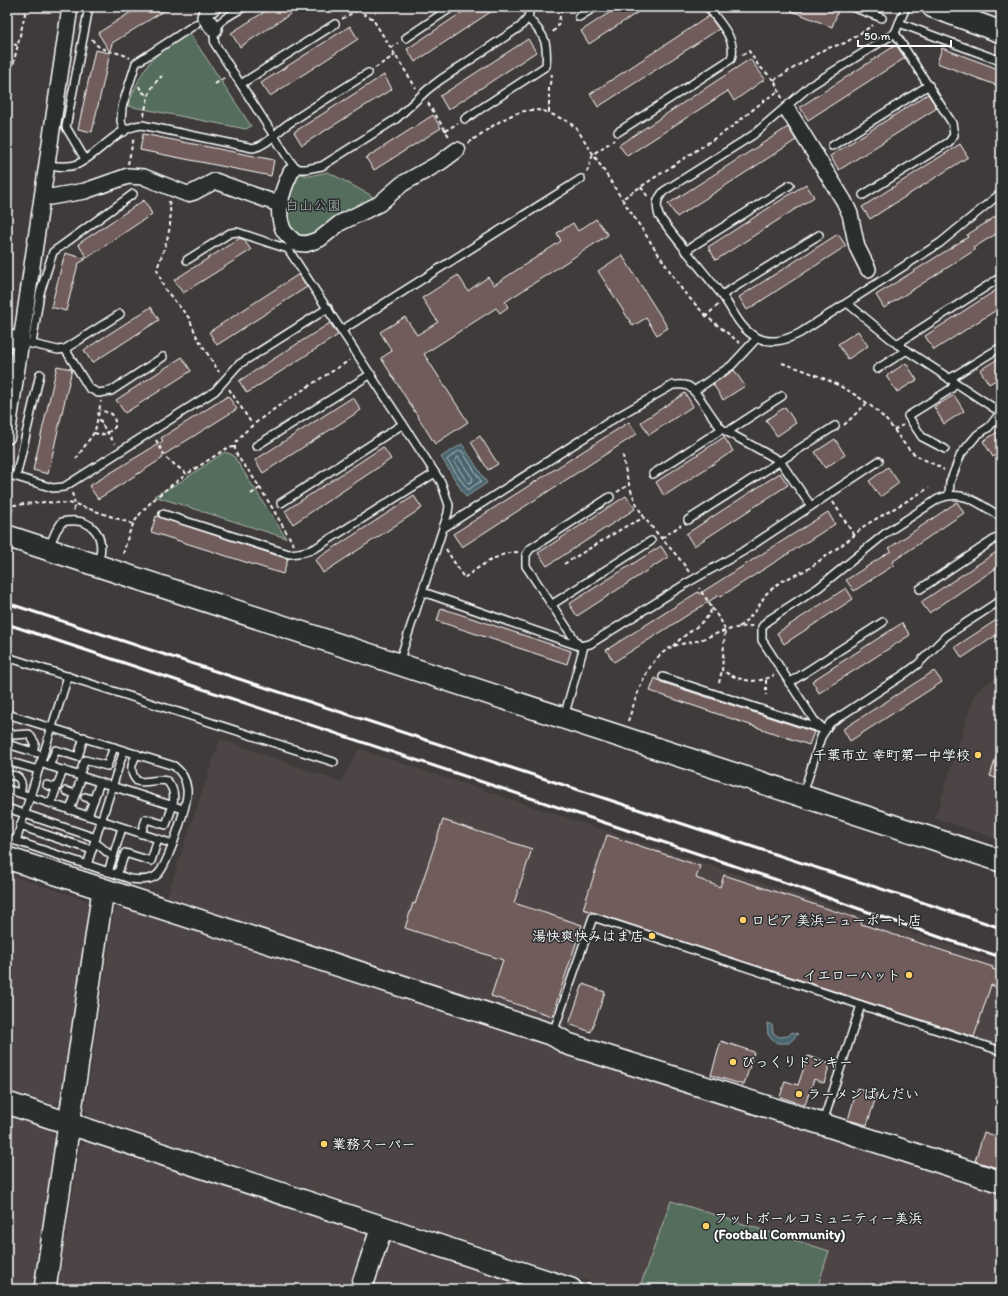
<svg xmlns="http://www.w3.org/2000/svg" width="1008" height="1296" viewBox="0 0 1008 1296" font-family="Itim,'Klee One',sans-serif">
	<style>
		.built { fill: #4d4544 }
		.green { fill: #556d5b; stroke: #aab6ad }
		.water { fill: #4a656e; stroke: #92a3a8 }
		.lines { fill: none; stroke-linecap: round; stroke-linejoin: round }
		.shore { stroke: #b7c1c5; stroke-width: 1 }
		.building { fill: #6f5c5a; stroke: #fff }
		.lane-casing { stroke: #fff; stroke-width: 10 }
		.street-casing { stroke: #fff; stroke-width: 18 }
		.secondary-casing { stroke: #fff; stroke-width: 24 }
		.path { stroke: #fff; stroke-width: 2; stroke-dasharray: 4 3; stroke-linecap: butt }
		.lane { stroke: #2a2d2e; stroke-width: 7 }
		.street { stroke: #2a2d2e; stroke-width: 15 }
		.secondary { stroke: #2a2d2e; stroke-width: 21 }
		.rail { stroke: #fff; stroke-width: 3 }
		.poi-dot { fill: #ffd166; stroke: #2a2d2e; stroke-width: 1.5 }
		.labels { text-anchor: middle; stroke-width: 3; stroke-linejoin: round; paint-order: stroke }
		.park-label { font-size: 14px; fill: #aab6ad; stroke: #2a2d2e }
		.poi-label { font-size: 14px; font-weight: bold; fill: #fff; stroke: #2a2d2e; text-anchor: start }
	</style>
	<rect width="100%" height="100%" fill="#3f3b3b"/>
	<filter id="ink" filterUnits="userSpaceOnUse"><feTurbulence type="fractalNoise" baseFrequency=".025" numOctaves="2"/><feDisplacementMap in="SourceGraphic" scale="8" xChannelSelector="R" yChannelSelector="G"/><feConvolveMatrix kernelMatrix="1 2 1 2 8 2 1 2 1" color-interpolation-filters="sRGB"/></filter>
	<g filter="url(#ink)">
		<g class="built">
			<path d="M1001 675V840L935 818 976 691Z"/>
			<path d="M220 739 341 782 359 749 1001 962V1053L591 912 562 1033 165 902Z"/>
			<path d="M7 874 86 900 90 908 61 1100 54 1105 7 1090Z"/>
			<path d="M122 904 1001 1192V1289H612L89 1117 85 1109 114 910Z"/>
			<path d="M7 1116 51 1130 55 1140 34 1289H7Z"/>
			<path d="M88 1142 366 1234 370 1239 353 1289H58L80 1146Z"/>
			<path d="M390 1241 535 1289H371L386 1244Z"/>
		</g>
		<g class="green">
			<path d="M189 32 251 126 246 129 128 106C143 65 152 54 189 32Z"/>
			<path d="M328 172 372 196V201C349 216 318 245 290 232L284 200 298 173 309 176Z"/>
			<path d="M225 452 233 455 286 538 154 496 180 482Z"/>
			<path d="M671 1201 829 1251 817 1289H639Z"/>
		</g>
		<g class="water">
			<path d="M462 444 487 483 466 497 441 457Z"/>
			<path d="M767 1023 772 1025 773 1033 779 1037 788 1036 792 1032 798 1034 789 1043H777L768 1035Z"/>
		</g>
		<g class="lines">
			<g class="shore">
				<path d="M459 451H462L481 481 468 490 447 460Z"/>
				<path d="M458 457 473 479 470 483H468L454 462Z"/>
			</g>
		</g>
		<g class="building">
			<path d="M139 7H170L112 43 110 52 98 33Z"/>
			<path d="M272 7H301L240 47 231 33Z"/>
			<path d="M470 7H498L415 62 407 49Z"/>
			<path d="M618 7H646L589 44 581 31Z"/>
			<path d="M782 7H825L838 11 832 27Z"/>
			<path d="M709 16 719 29 598 107 590 94Z"/>
			<path d="M350 26 358 39 270 96 261 83Z"/>
			<path d="M528 39 536 52 448 110 440 96Z"/>
			<path d="M896 45 905 58 808 120 800 107Z"/>
			<path d="M942 48 1001 70V87L937 63Z"/>
			<path d="M95 50 110 53 92 132 78 129Z"/>
			<path d="M750 59 765 79 734 101 728 91 627 156 619 145Z"/>
			<path d="M384 75 392 89 302 145 294 132Z"/>
			<path d="M928 94 937 108 839 170 830 156Z"/>
			<path d="M433 115 441 128 374 170 366 158Z"/>
			<path d="M788 127 796 140 677 217 668 204Z"/>
			<path d="M143 134 274 160 271 176 140 150Z"/>
			<path d="M960 144 968 157 870 219 862 207Z"/>
			<path d="M806 184 814 197 716 260 708 247Z"/>
			<path d="M144 200 152 214 87 258 78 244Z"/>
			<path d="M1001 213V231L973 248 975 250 884 308 876 295 968 237 967 235Z"/>
			<path d="M596 219 608 235 505 302 508 307 500 313 496 308 424 354 468 422 435 444 381 358 392 351 380 332 405 317 417 335 438 322 422 298 458 275 468 291 488 277 494 285 561 241 557 233 573 223 578 231Z"/>
			<path d="M838 234 846 246 747 310 739 297Z"/>
			<path d="M240 238 244 240 251 250 183 293 174 280Z"/>
			<path d="M65 253 86 259 78 264 66 311 51 307Z"/>
			<path d="M622 255 668 328 657 335 646 318 633 326 598 271Z"/>
			<path d="M299 274 307 287 217 345 209 332Z"/>
			<path d="M1001 287V307L934 350 925 336Z"/>
			<path d="M151 307 159 320 92 363 84 350Z"/>
			<path d="M330 323 338 335 247 393 239 381Z"/>
			<path d="M858 331 868 346 848 359 838 344Z"/>
			<path d="M182 357 191 371 125 413 116 400Z"/>
			<path d="M1001 357V377L989 384 980 370Z"/>
			<path d="M906 363 917 380 897 392 886 376Z"/>
			<path d="M57 366 72 369 48 474 33 470Z"/>
			<path d="M734 370 745 386 723 400 713 384Z"/>
			<path d="M685 393 693 406 649 435 641 422Z"/>
			<path d="M954 395 964 411 944 424 934 407Z"/>
			<path d="M228 396 237 409 162 456 163 458 98 499 89 486 163 441 161 438Z"/>
			<path d="M353 397 361 410 263 473 255 460Z"/>
			<path d="M785 407 796 423 777 436 766 420Z"/>
			<path d="M629 422 637 434 462 547 453 534Z"/>
			<path d="M1001 430V452L993 457 983 441Z"/>
			<path d="M480 436 498 464 488 470 471 442Z"/>
			<path d="M724 437 733 451 664 496 656 482Z"/>
			<path d="M835 439 845 455 825 468 815 452Z"/>
			<path d="M383 447 391 459 293 524 285 511Z"/>
			<path d="M888 467 899 483 880 497 869 481Z"/>
			<path d="M780 473 788 485 694 546 686 534Z"/>
			<path d="M414 496 422 508 323 573 315 560Z"/>
			<path d="M626 496 635 509 547 566 538 553Z"/>
			<path d="M957 502 964 513 892 562 894 565 854 591 846 580 891 551 889 548Z"/>
			<path d="M828 512 835 524 720 597 719 595 614 662 606 650 698 592 699 594Z"/>
			<path d="M156 516 288 559 283 574 151 532Z"/>
			<path d="M661 546 668 557 577 616 569 604Z"/>
			<path d="M1001 549V565L929 613 921 602Z"/>
			<path d="M846 588 853 599 784 644 777 633Z"/>
			<path d="M441 608 571 651 567 664 437 621Z"/>
			<path d="M1001 617V632L962 658 955 647Z"/>
			<path d="M902 623 910 635 819 693 812 681Z"/>
			<path d="M934 671 942 682 850 741 843 729Z"/>
			<path d="M655 678 661 682 814 732 809 745 650 691Z"/>
			<path d="M999 748 1001 749V780L990 776Z"/>
			<path d="M443 820 532 849 514 903 582 925 552 1016 491 996 503 960 405 928 413 903 415 904Z"/>
			<path d="M607 835 700 866 696 878 720 887 724 875 862 920 861 924 993 967 992 969 1001 972V989L991 985 974 1037 583 909Z"/>
			<path d="M583 984 605 992 591 1032 569 1024Z"/>
			<path d="M721 1041 754 1052 744 1085 711 1075Z"/>
			<path d="M808 1056 830 1064 824 1083 814 1079 805 1105 780 1097 785 1081 798 1085Z"/>
			<path d="M857 1088 877 1094 867 1125 848 1120Z"/>
			<path d="M984 1132 1001 1138V1156L997 1168 975 1161Z"/>
		</g>
		<g class="lines">
			<defs>
				<g id="lane">
					<path d="M244 7C228 17 210 22 215 44L292 164 299 169H306L322 166 396 119 427 90 440 80 520 27 528 18 530 7"/>
					<path d="M852 7 882 18"/>
					<path d="M906 7 895 33 810 86 753 135 664 191C656 200 656 205 659 216 679 243 701 269 722 295 733 310 739 328 756 337 771 345 786 340 800 333L940 243 1001 193"/>
					<path d="M579 17 595 7"/>
					<path d="M899 23 1001 61"/>
					<path d="M406 38 452 7"/>
					<path d="M241 84 335 24"/>
					<path d="M465 119 546 66C548 41 545 36 528 18"/>
					<path d="M124 132 121 121 122 107 136 63 196 24"/>
					<path d="M618 132 731 59C738 40 719 22 708 7"/>
					<path d="M832 146 929 85"/>
					<path d="M85 159 66 127 89 7"/>
					<path d="M47 165C57 166 68 168 78 164 100 153 117 127 142 125L253 148C268 145 276 132 288 124 314 106 341 90 368 73"/>
					<path d="M863 195 949 142 954 135 952 123 895 33"/>
					<path d="M685 251 790 185"/>
					<path d="M187 260 230 233 237 232 288 249 441 482 449 505 448 513 399 662"/>
					<path d="M722 295 819 235"/>
					<path d="M847 303 897 344 1000 412"/>
					<path d="M342 330 581 179"/>
					<path d="M28 343 58 350 65 349 120 314"/>
					<path d="M32 344 40 293 53 252 133 194"/>
					<path d="M897 344 1001 277"/>
					<path d="M65 349 89 388 98 393 111 391 163 357"/>
					<path d="M877 369 907 350"/>
					<path d="M949 379 1001 347"/>
					<path d="M694 391 731 366 757 338"/>
					<path d="M727 432 782 396"/>
					<path d="M256 446 371 374"/>
					<path d="M945 449 922 437 908 416 951 389 955 383"/>
					<path d="M7 474 53 488 64 487 215 391 238 365 328 308"/>
					<path d="M653 474 722 429"/>
					<path d="M16 477 40 374"/>
					<path d="M949 495 950 482 961 454 977 435 989 427 1001 412"/>
					<path d="M281 503 403 424"/>
					<path d="M163 514 289 554C300 553 308 552 317 547L435 473"/>
					<path d="M688 520 835 426"/>
					<path d="M445 527 615 418 673 385C678 385 683 384 688 386 698 391 712 419 722 429L780 461 811 506"/>
					<path d="M49 547 56 531 62 522C92 516 107 535 98 563"/>
					<path d="M920 589 1001 535"/>
					<path d="M423 592 579 646 590 644 687 583 742 552 879 461"/>
					<path d="M551 605 651 541"/>
					<path d="M579 646 526 566V555L530 549 610 497"/>
					<path d="M7 657 334 762"/>
					<path d="M663 677 821 729"/>
					<path d="M789 683 883 622"/>
					<path d="M7 714 174 766C182 772 186 779 187 789 189 802 167 867 157 875 150 881 139 880 130 879L7 838"/>
					<path d="M564 717 584 646"/>
					<path d="M825 730 814 720 762 640V627L767 621 818 588 886 533 938 499C963 488 981 505 1001 517"/>
					<path d="M7 731 13 735 29 734 35 743 33 752"/>
					<path d="M7 744 37 753"/>
					<path d="M137 754C131 764 129 772 137 781 147 784 156 778 167 781 180 794 171 810 166 825L146 819 141 834"/>
					<path d="M7 761 38 770"/>
					<path d="M40 763 183 809"/>
					<path d="M49 766 56 750 78 757 84 737"/>
					<path d="M79 775 85 760 107 766 114 747"/>
					<path d="M7 776C19 773 24 782 20 793"/>
					<path d="M47 785 56 788"/>
					<path d="M7 789 173 844"/>
					<path d="M66 791 75 794"/>
					<path d="M803 794 821 737 830 723 903 675 918 664 946 636 1001 600"/>
					<path d="M85 797 94 800"/>
					<path d="M51 803 63 770"/>
					<path d="M7 808 96 838"/>
					<path d="M70 810 82 776"/>
					<path d="M88 816 100 782"/>
					<path d="M20 826 92 850"/>
					<path d="M16 841 68 676"/>
					<path d="M94 843C102 845 105 853 113 856"/>
					<path d="M87 865 124 750"/>
					<path d="M108 872 122 828"/>
					<path d="M117 875 125 853 151 861 158 839"/>
					<path d="M553 1033 593 917 1001 1051"/>
					<path d="M823 1122 861 1005"/>
				</g>
				<g id="street">
					<path d="M213 7 207 11 205 17 214 29"/>
					<path d="M789 112 844 201 850 214 857 247 868 269"/>
					<path d="M291 172C283 188 275 211 283 229 285 234 292 239 296 243L306 244 320 239 340 223 379 204 402 184 441 162 457 150"/>
					<path d="M50 197 85 191 128 176 144 177 187 194 194 192 215 181 281 205"/>
					<path d="M7 337 20 341"/>
					<path d="M7 436 70 7"/>
				</g>
				<g id="secondary">
					<path d="M933 7 1001 32"/>
					<path d="M7 536 1001 861"/>
					<path d="M7 858 553 1035 568 1044 822 1124 1001 1182"/>
					<path d="M7 1103 571 1289"/>
					<path d="M45 1289 103 890"/>
					<path d="M361 1289 382 1227"/>
				</g>
			</defs>
			<use href="#lane" class="lane-casing"/>
			<use href="#street" class="street-casing"/>
			<use href="#secondary" class="secondary-casing"/>
			<g class="path">
				<path d="M360 7 365 15 372 18 416 88"/>
				<path d="M342 19 361 8"/>
				<path d="M553 32 558 26 562 7"/>
				<path d="M92 39C100 54 118 50 130 58"/>
				<path d="M7 43 17 45"/>
				<path d="M391 48 398 43"/>
				<path d="M742 55 749 51 758 65 774 80 782 98"/>
				<path d="M375 68 395 55"/>
				<path d="M552 74 549 88V113L569 122 577 129 622 199"/>
				<path d="M774 80 825 49 845 43 873 25"/>
				<path d="M215 84 226 77"/>
				<path d="M139 86 141 91 148 96"/>
				<path d="M7 91 25 14 23 7"/>
				<path d="M428 103 450 138"/>
				<path d="M144 116C147 101 149 86 162 76"/>
				<path d="M445 131 458 123"/>
				<path d="M468 143C491 128 520 101 549 113"/>
				<path d="M128 164 134 137"/>
				<path d="M587 172 593 154 614 140"/>
				<path d="M641 187 648 197"/>
				<path d="M169 201C174 228 165 245 157 269L164 288 189 318 197 337 219 372"/>
				<path d="M718 305 706 316 740 343"/>
				<path d="M706 316 683 291 622 199 729 129 766 99 779 91"/>
				<path d="M782 363C820 375 859 391 887 421 896 431 902 443 912 452 922 460 934 463 944 470"/>
				<path d="M229 389 252 424"/>
				<path d="M99 420 101 421V423L115 444"/>
				<path d="M844 425 866 404"/>
				<path d="M894 430 903 425"/>
				<path d="M94 433C104 436 107 434 115 427V421L112 414 100 410"/>
				<path d="M156 440 166 458 187 474 227 448 235 447"/>
				<path d="M623 455C626 479 634 507 651 526 664 542 678 555 689 572"/>
				<path d="M76 459 95 431 101 401"/>
				<path d="M617 492 629 485"/>
				<path d="M72 493 75 504 73 512"/>
				<path d="M251 494 260 488"/>
				<path d="M833 502 854 535"/>
				<path d="M9 519 14 505 46 502 75 504 133 524"/>
				<path d="M662 538 681 525"/>
				<path d="M294 545C279 520 265 494 248 470 243 463 234 455 235 446 235 429 332 372 350 360"/>
				<path d="M446 549 464 578C479 567 499 552 518 552"/>
				<path d="M123 554C126 545 128 533 133 525 143 505 169 487 187 474"/>
				<path d="M564 564 628 525 644 518"/>
				<path d="M712 608 723 624 725 631 722 670C738 681 757 685 774 675"/>
				<path d="M739 627 755 612 766 594 780 582 808 569 850 539 864 526 929 488"/>
				<path d="M673 646C680 637 712 619 711 609 711 603 702 594 699 588"/>
				<path d="M766 680V695"/>
				<path d="M719 683 722 670"/>
				<path d="M628 721C637 696 645 661 670 648 679 643 691 643 700 640 718 633 735 626 754 626"/>
				<path d="M587 1284 601 1289"/>
			</g>
			<use href="#lane" class="lane"/>
			<use href="#street" class="street"/>
			<use href="#secondary" class="secondary"/>
			<g class="rail">
				<path d="M7 603 1001 928"/>
				<path d="M7 624 783 882 945 939 1001 957"/>
			</g>
		</g>
	</g>
	<g class="poi-dot">
		<circle cx="978" cy="755" r="4"/>
		<circle cx="743" cy="920" r="4"/>
		<circle cx="652" cy="936" r="4"/>
		<circle cx="909" cy="975" r="4"/>
		<circle cx="733" cy="1062" r="4"/>
		<circle cx="799" cy="1094" r="4"/>
		<circle cx="324" cy="1144" r="4"/>
		<circle cx="706" cy="1226" r="4"/>
	</g>
	<g class="labels">
		<g class="park-label">
			<text x="313" y="210">白山公園</text>
		</g>
		<g class="poi-label">
			<text x="970" y="760" text-anchor="end">千葉市立 幸町第一中学校</text>
			<text x="751" y="925">ロピア 美浜ニューポート店</text>
			<text x="644" y="941" text-anchor="end">湯快爽快みはま店</text>
			<text x="901" y="980" text-anchor="end">イエローハット</text>
			<text x="741" y="1067">びっくりドンキー</text>
			<text x="807" y="1099">ラーメンばんだい</text>
			<text x="332" y="1149">業務スーパー</text>
			<text x="714" y="1223">フットボールコミュニティー美浜<tspan x="714" dy="16">(Football Community)</tspan></text>
		</g>
	</g>
	<rect width="1008" height="1296" fill="none" stroke="#2a2d2e" stroke-width="24"/>
	<rect x="12" y="12" width="984" height="1272" fill="none" stroke="#fff" stroke-width="1.5" filter="url(#ink)"/>
	<path d="M858 40v6h93v-6" fill="none" stroke="#ffffff" stroke-width="2"/>
	<text x="864" y="40" font-size="12" fill="#ffffff" stroke="#2a2d2e" stroke-width="3" paint-order="stroke">50 m</text>
</svg>
